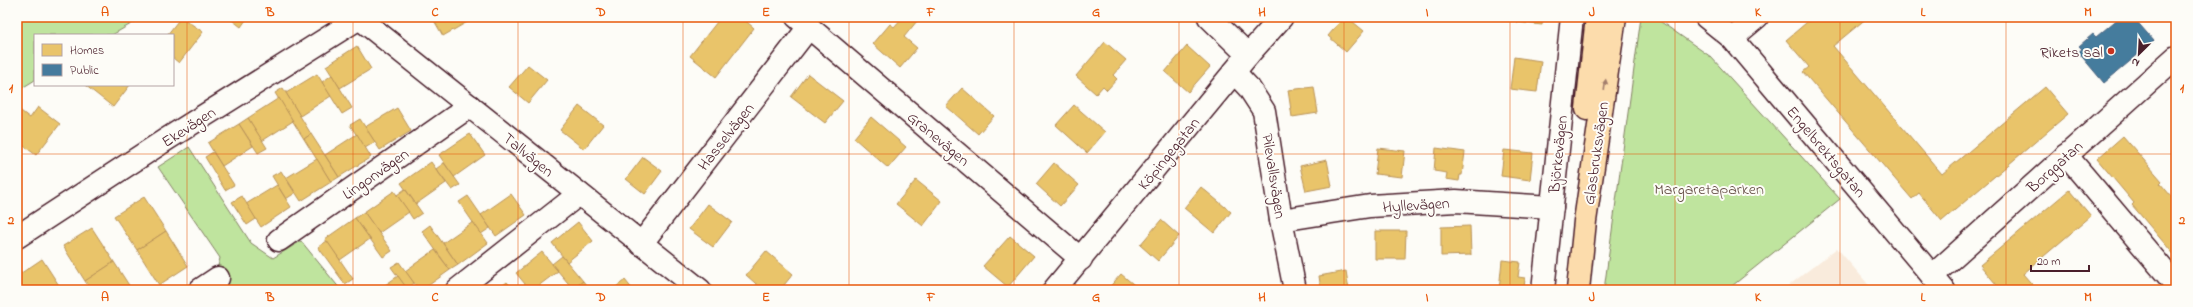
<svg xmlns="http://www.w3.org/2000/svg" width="2193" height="307" viewBox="0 0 2193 307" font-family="'Indie Flower',sans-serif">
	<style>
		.built { fill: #f9ebdc }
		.green { fill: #bfe49e; stroke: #848264 }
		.homes { fill: #e9c46a; stroke: #b99257 }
		.public { fill: #457b9d; stroke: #465f7b }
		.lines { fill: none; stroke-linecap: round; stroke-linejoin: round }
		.minor-casing { stroke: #4a1f2b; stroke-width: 25 }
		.major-casing { stroke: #4a1f2b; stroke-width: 25 }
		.minor { stroke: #fdfcf7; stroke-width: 22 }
		.major { stroke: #fcdcac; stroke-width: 22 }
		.oneway { fill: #a37e6c }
		.grid { fill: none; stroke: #e8590c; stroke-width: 1; stroke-opacity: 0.55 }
		.poi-dot { fill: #c8321e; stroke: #fdfcf7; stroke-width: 1.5 }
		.labels { text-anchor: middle; stroke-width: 4; stroke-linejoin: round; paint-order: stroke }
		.poi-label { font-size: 16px; fill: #4a1f2b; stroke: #fdfcf7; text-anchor: end }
		.street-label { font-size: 16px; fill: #4a1f2b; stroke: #fdfcf7 }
		.park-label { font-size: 16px; fill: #675048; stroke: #fdfcf7 }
		.neatline { fill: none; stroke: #e8590c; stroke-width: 1.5 }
		.grid-label { font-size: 13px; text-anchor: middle; font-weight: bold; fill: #e8590c }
	</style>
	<rect width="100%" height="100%" fill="#fdfcf7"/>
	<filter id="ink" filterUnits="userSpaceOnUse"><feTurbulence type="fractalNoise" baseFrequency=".025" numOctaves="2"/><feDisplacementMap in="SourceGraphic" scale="8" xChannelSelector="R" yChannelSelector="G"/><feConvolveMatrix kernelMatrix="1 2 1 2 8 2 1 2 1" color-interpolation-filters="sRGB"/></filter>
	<g filter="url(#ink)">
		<path class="built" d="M1837 248 1873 290H1783Z"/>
		<g class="green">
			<path d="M20 17H143L112 35H35V80L17 91V22Z"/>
			<path d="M1641 17H1654L1711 57 1840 199 1727 290H1604Z"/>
			<path d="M189 147 251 243 273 258 301 241 341 290H212L220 258 158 167Z"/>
		</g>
		<g class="homes">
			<path d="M181 17 203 32 179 63 173 58V35H167Z"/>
			<path d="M228 17H248L241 27Z"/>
			<path d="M432 17H467L469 21 443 36Z"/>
			<path d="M721 17H741L754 28 716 77 690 56Z"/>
			<path d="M903 17H912L917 21 904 37 917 48 900 68 873 44 890 24 894 27Z"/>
			<path d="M1344 17H1347L1364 31 1346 52 1328 36Z"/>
			<path d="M1517 17H1543L1542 25 1517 22Z"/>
			<path d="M1813 17H1868L1833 46 1942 174 2045 87 2068 114 1942 221 1919 193 1912 199 1803 72 1809 67 1786 40Z"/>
			<path d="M1105 42 1126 60 1113 75 1117 79 1107 90 1103 86 1096 94 1076 76Z"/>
			<path d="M357 46 371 69 340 88 326 66Z"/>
			<path d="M1187 46 1210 67 1188 92 1165 72Z"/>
			<path d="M1514 57 1541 61 1537 92 1510 89Z"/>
			<path d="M528 65 547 80 528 103 509 87Z"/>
			<path d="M317 74 331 96 300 116 286 93Z"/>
			<path d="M808 74 843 101 825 123 791 97Z"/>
			<path d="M332 75 352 108 342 114 322 82Z"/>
			<path d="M85 85H130L113 107Z"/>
			<path d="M1314 87 1318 113 1292 117 1288 90Z"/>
			<path d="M283 88 311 134 304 139 275 93Z"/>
			<path d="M962 88 994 116 978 134 946 106Z"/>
			<path d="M279 98 293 121 262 141 248 118Z"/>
			<path d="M1074 105 1105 132 1087 153 1056 125Z"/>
			<path d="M579 106 603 125 584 149 560 130Z"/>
			<path d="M38 107 60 124 36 155 17 141V108L30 118Z"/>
			<path d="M397 108 411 131 380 150 365 127Z"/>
			<path d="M871 117 906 147 888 168 854 138Z"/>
			<path d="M248 118 267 148 258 153 239 124Z"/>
			<path d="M360 119 375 142 365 148 350 125Z"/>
			<path d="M239 124 253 146 222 166 208 143Z"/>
			<path d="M311 134 339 177 331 182 304 139Z"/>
			<path d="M357 134 371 157 339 177 325 155Z"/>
			<path d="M470 134 485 155 454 177 439 155Z"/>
			<path d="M2123 136 2162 181 2160 183 2176 202V257L2132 205 2134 203 2097 159Z"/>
			<path d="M1378 148 1405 151 1402 177 1375 174Z"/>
			<path d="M1436 148 1465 152 1462 175H1460L1459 181 1446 179 1447 173 1434 171Z"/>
			<path d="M1504 150 1533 153 1530 180 1501 176Z"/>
			<path d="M213 152 234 185 225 190 205 157Z"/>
			<path d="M643 157 662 171 645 194 626 179Z"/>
			<path d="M317 159 331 182 301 201 286 178Z"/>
			<path d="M1327 160 1332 186 1306 191 1300 166Z"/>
			<path d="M431 162 446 183 416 204 401 183Z"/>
			<path d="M444 163 460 185 452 190 436 169Z"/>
			<path d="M1054 163 1079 185 1060 206 1036 184Z"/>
			<path d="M281 171 295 193 286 199 272 176Z"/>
			<path d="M916 180 942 201 923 226 896 204Z"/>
			<path d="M277 185 291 207 261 227 246 204Z"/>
			<path d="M1201 187 1231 212 1214 233 1184 208Z"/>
			<path d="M405 189 422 213 413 219 397 195Z"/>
			<path d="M2069 190 2091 216 2023 274 2037 290H2001L1980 265Z"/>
			<path d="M394 191 409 212 379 233 364 212Z"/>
			<path d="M511 194 526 215 496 236 481 215Z"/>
			<path d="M242 196 256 219 247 225 232 202Z"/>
			<path d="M468 196 490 228 481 234 459 202Z"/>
			<path d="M144 197 166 231 137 250 114 216Z"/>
			<path d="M708 204 732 222 713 247 689 229Z"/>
			<path d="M364 212 392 251 383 257 355 218Z"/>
			<path d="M355 218 370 239 340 260 325 239Z"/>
			<path d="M1161 220 1179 236 1158 261 1140 245Z"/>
			<path d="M473 222 488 243 458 265 443 243Z"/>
			<path d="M578 222 593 241 567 262 552 243Z"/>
			<path d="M430 225 458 265 450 270 422 231Z"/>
			<path d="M1470 226 1471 255 1441 256V227Z"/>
			<path d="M92 228 114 262 85 281 63 246Z"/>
			<path d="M166 231 188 266 159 285 137 250Z"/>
			<path d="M1375 231H1406L1405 259H1375Z"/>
			<path d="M1010 236 1034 256 1008 287 983 266Z"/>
			<path d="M327 241 353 279 345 284 318 247Z"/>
			<path d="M435 250 450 270 422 290H419L405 271Z"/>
			<path d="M766 251 793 274 780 290H763L746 275Z"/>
			<path d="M542 252 558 271 533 290H530L516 273Z"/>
			<path d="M562 256 583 281 573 289 552 264Z"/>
			<path d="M42 259 62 290H21L17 284V276Z"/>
			<path d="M1502 260 1520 262 1518 277 1525 278 1524 290H1499Z"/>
			<path d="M114 262 132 290H91L85 281Z"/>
			<path d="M399 262 414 283 407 289 391 267Z"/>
			<path d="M1346 271 1349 290H1321L1319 276Z"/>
			<path d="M1121 274 1139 289 1137 290H1107Z"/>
			<path d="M398 276 408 290H378Z"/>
			<path d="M625 280 633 290H612Z"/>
			<path d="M583 281 590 290H573V289Z"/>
			<path d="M507 282 514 290H497Z"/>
			<path d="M526 286 530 290H521Z"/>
		</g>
		<path class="public" d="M2120 17H2133L2154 41 2104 83 2078 52 2082 49 2079 46 2093 34 2096 37Z"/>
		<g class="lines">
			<defs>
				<g id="minor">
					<path d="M358 17 700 290"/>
					<path d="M797 17 1081 259"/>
					<path d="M1209 17 1248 55"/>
					<path d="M1706 17 1732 38 1944 290"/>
					<path d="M1732 38 1757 17"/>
					<path d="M1234 72 1249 88 1264 111 1281 220 1295 290"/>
					<path d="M2066 155 2176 285"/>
					<path d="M1281 220 1370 206 1456 201 1552 207"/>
					<path d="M17 237 167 139 361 17"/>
					<path d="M279 240 470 106"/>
					<path d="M641 244 809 27"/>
					<path d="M1932 276 2176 57"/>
					<path d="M200 290 218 278"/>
					<path d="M457 290 579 194"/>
					<path d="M1054 290 1248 55 1282 17"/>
					<path d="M1543 290 1572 17"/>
				</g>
				<g id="major">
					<path d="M1587 109 1597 17"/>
					<path d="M1578 290 1585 221 1615 17"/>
				</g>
			</defs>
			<use href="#minor" class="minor-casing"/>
			<use href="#major" class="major-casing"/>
			<use href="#minor" class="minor"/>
			<use href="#major" class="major"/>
		</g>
		<defs><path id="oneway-solid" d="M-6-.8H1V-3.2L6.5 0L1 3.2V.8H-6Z"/></defs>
		<use class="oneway" href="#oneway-solid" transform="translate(1605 85) rotate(-82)"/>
	</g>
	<path class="grid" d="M187 17V290M353 17V290M518 17V290M683 17V290M849 17V290M1014 17V290M1179 17V290M1344 17V290M1510 17V290M1675 17V290M1840 17V290M2006 17V290M17 154H2176"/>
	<circle class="poi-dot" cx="2111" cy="51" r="4"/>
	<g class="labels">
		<g class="poi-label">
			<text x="2103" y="57">Rikets sal</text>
		</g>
		<g class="street-label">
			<text transform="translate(188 126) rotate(-33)" y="6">Ekevägen</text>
			<text transform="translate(725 136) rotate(-52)" y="6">Hasselvägen</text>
			<text transform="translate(939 138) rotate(40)" y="6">Granevägen</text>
			<text transform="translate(1827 151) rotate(50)" y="6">Engelbrektsgatan</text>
			<text transform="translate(1168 153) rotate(-51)" y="6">Köpingegatan</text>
			<text transform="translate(1595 153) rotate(-82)" y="6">Glasbruksvägen</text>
			<text transform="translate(529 154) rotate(39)" y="6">Tallvägen</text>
			<text transform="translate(1557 154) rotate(-84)" y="6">Björkevägen</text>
			<text transform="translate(2054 166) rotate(-42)" y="6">Borggatan</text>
			<text transform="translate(375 173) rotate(-35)" y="6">Lingonvägen</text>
			<text transform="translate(1275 176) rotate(81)" y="6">Pilevallsvägen</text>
			<text transform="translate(1416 204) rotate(-4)" y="6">Hyllevägen</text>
		</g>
		<g class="park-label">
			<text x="1709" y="194">Margaretaparken</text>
		</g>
	</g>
	<rect width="2193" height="307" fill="none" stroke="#fdfcf7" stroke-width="44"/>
	<rect x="34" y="34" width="140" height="52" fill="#fdfcf7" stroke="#b5a4a5"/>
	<rect x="42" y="44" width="20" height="12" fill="#e9c46a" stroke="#b5a4a5"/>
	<text x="70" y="54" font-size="12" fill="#4a1f2b">Homes</text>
	<rect x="42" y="64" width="20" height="12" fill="#457b9d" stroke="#b5a4a5"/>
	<text x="70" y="74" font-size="12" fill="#4a1f2b">Public</text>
	<g transform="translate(2139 54) rotate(204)" stroke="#fdfcf7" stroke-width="3" paint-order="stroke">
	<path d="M0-3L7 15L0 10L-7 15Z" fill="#4a1f2b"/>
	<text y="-6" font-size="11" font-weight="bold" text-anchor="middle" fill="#4a1f2b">N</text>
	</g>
	<path d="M2031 265v6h58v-6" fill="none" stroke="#4a1f2b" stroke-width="2"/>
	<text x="2037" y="265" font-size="12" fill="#4a1f2b" stroke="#fdfcf7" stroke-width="3" paint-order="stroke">20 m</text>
	<rect x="22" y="22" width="2149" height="263" class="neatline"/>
	<g class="grid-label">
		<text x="105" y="16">A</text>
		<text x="270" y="16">B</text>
		<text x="435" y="16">C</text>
		<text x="601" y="16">D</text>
		<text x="766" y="16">E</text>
		<text x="931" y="16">F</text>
		<text x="1096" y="16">G</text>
		<text x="1262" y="16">H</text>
		<text x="1427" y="16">I</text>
		<text x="1592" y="16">J</text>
		<text x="1758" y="16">K</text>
		<text x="1923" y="16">L</text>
		<text x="2088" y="16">M</text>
		<text x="11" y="92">1</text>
		<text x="2182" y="92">1</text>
		<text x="11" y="224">2</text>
		<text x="2182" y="224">2</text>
		<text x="105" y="301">A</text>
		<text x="270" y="301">B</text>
		<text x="435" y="301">C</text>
		<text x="601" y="301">D</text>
		<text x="766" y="301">E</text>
		<text x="931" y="301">F</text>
		<text x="1096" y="301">G</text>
		<text x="1262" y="301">H</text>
		<text x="1427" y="301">I</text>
		<text x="1592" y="301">J</text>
		<text x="1758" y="301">K</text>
		<text x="1923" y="301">L</text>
		<text x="2088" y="301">M</text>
	</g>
</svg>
